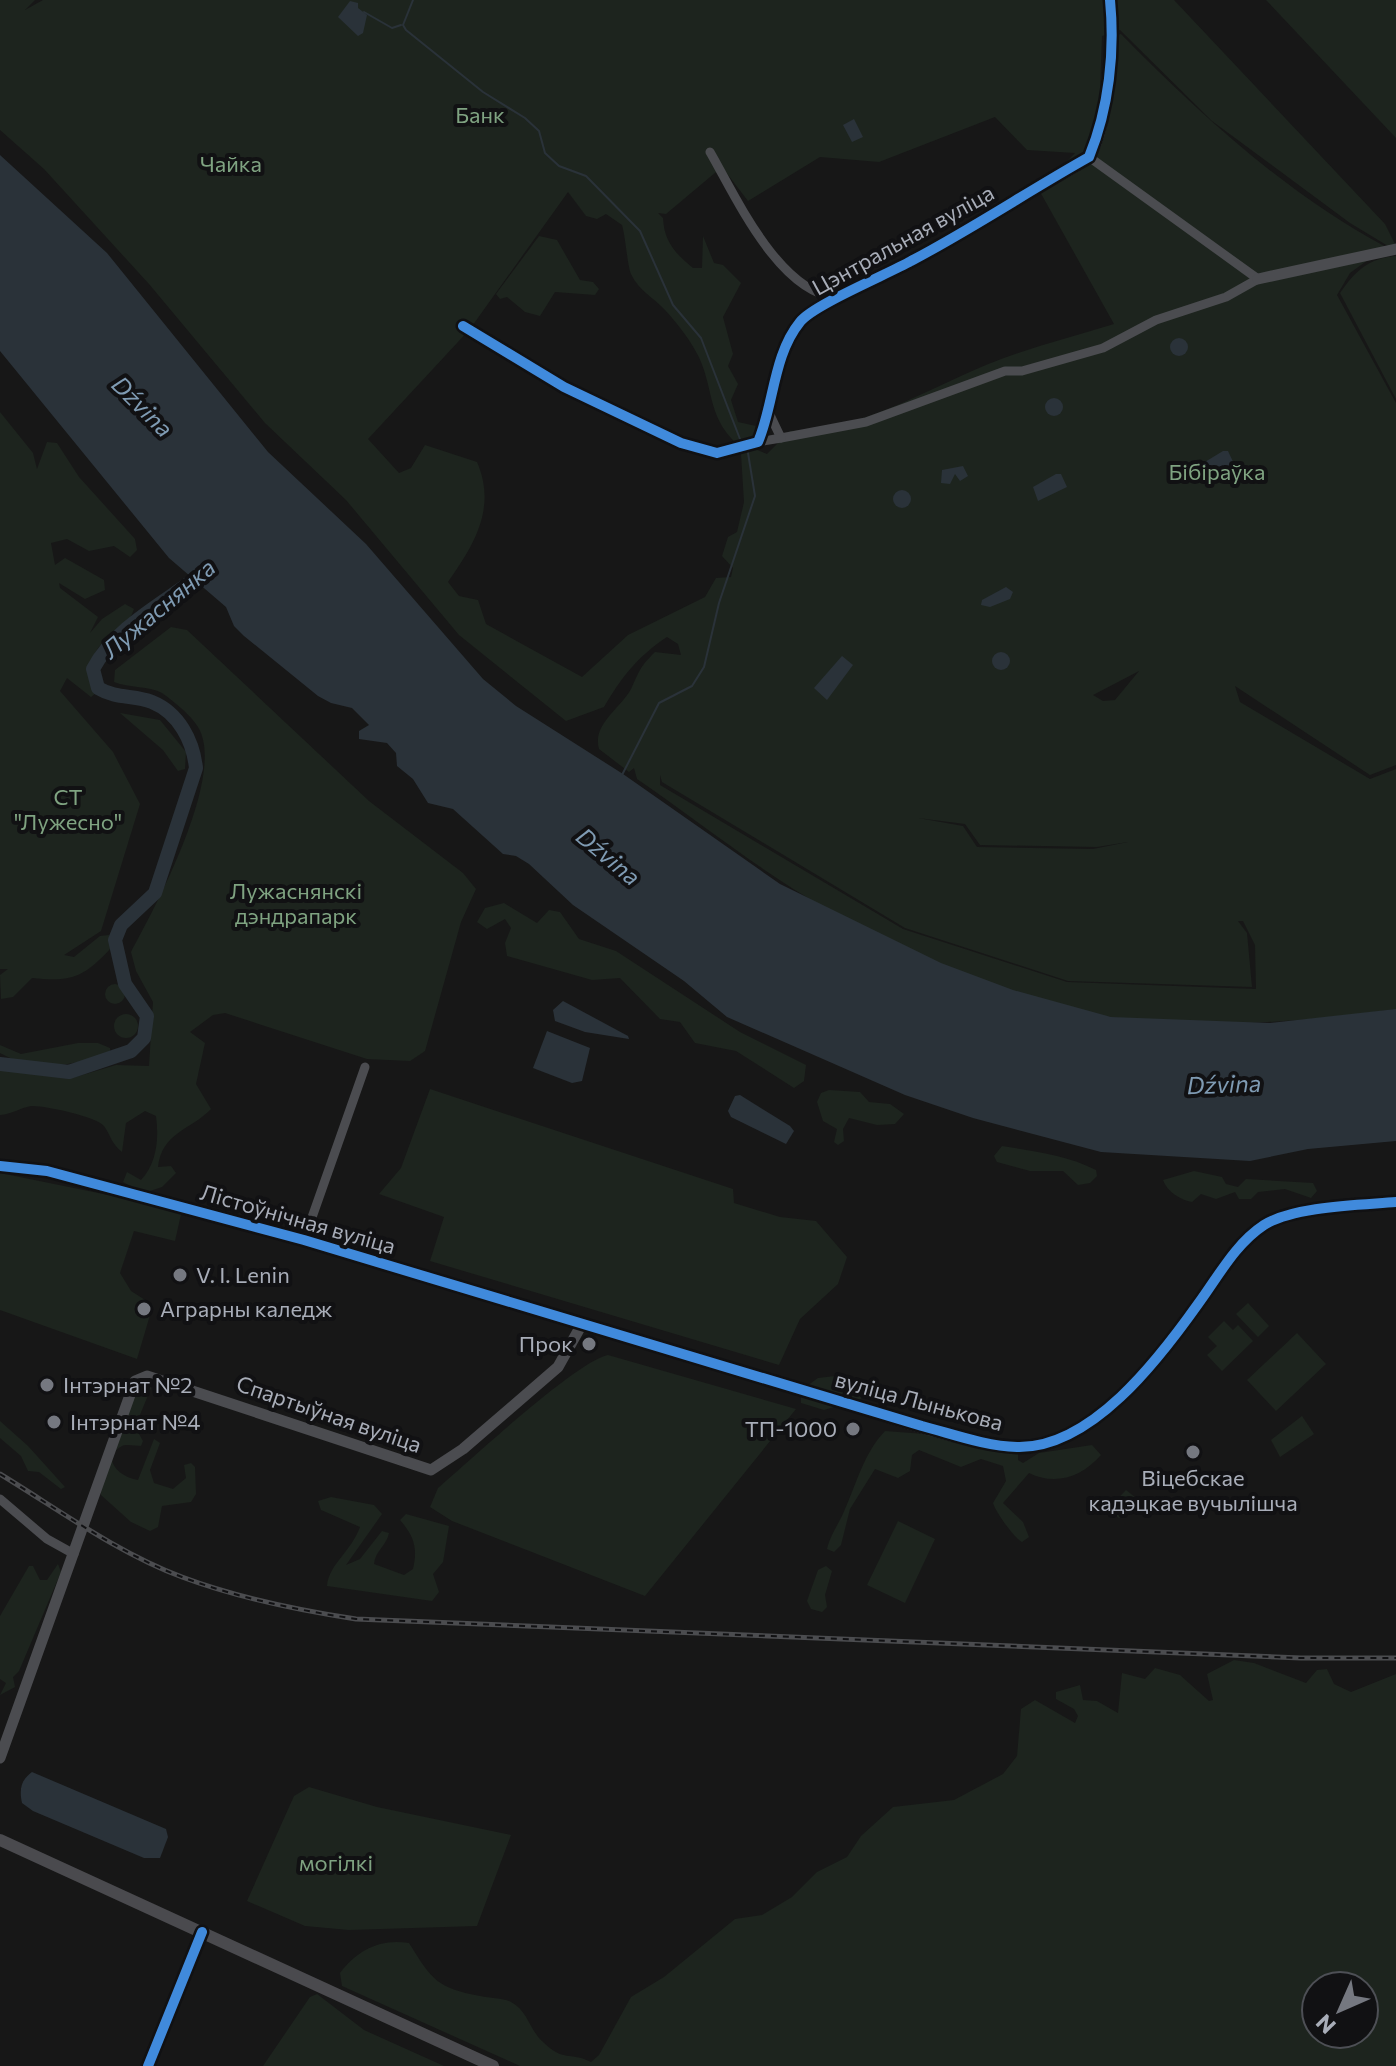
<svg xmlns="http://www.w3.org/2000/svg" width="1396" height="2066" viewBox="0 0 1396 2066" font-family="Commissioner,sans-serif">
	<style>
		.green { fill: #1d241e; fill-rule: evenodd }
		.water { fill: #2a3239 }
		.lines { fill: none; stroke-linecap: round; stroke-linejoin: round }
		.stream { stroke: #2a3239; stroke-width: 2 }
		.river { stroke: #2a3239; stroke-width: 14 }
		.minor { stroke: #4b4c50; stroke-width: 9 }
		.tertiary { stroke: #4b4c50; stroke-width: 11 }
		.secondary { stroke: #4a4a4e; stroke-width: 12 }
		.rail-casing { stroke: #4b4c4f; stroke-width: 5 }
		.rail { stroke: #111113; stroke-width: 2; stroke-dasharray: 6; stroke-linecap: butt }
		.cycleway-casing { stroke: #111113; stroke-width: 15 }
		.cycleway { stroke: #408adc; stroke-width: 10 }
		.poi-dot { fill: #757880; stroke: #111113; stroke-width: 3 }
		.labels { text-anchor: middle; stroke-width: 8; stroke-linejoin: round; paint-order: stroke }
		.park-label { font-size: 22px; fill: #7fa381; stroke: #111113 }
		.street-label { font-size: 22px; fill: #a8adb8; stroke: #111113 }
		.poi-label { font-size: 22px; fill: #a8adb8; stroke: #111113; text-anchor: start }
		.water-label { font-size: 24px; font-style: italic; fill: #7f9bb3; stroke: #111113 }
	</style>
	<rect width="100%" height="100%" fill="#171717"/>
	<g class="green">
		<path d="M0 0H35L25 10 43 0H1174L1385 224 1396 246H1388L1350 223 1212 121 1120 30 1102 36 1100 90 1106 38 1121 34C1201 115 1285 193 1386 247L1350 273 1337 295 1396 403V765L1370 775 1235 686 1240 702 1370 779 1396 769V1009C1302 1022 1205 1030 1111 1017 1028 1006 900 951 827 909 761 872 700 822 637 779L634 768 629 772 599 749C592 724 621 708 631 689 640 670 639 668 655 652L681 655 678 644 667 637C638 656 621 678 604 707L566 721 459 635 346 500 265 423 149 284 44 169 0 130ZM995 117 1027 150 1075 153 1039 190 1114 324C1072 337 1027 348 986 365 924 391 859 431 790 431L767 454 755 449 741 454 744 502 737 532 728 537 722 556 733 568 731 577 716 578 705 597 628 635 582 677 486 624 478 600 459 596 448 582C474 545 497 508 477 462L425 445 411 468 399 473 368 439 470 329 568 192 586 216 597 219 606 214 622 225C626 239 627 264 631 274 639 291 653 297 665 310 675 321 688 337 695 350 715 384 705 415 737 444L752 442 756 426 738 422 731 400 738 384 728 366 733 354 723 317 741 283 723 265 714 263 703 236 702 268H693C676 254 664 242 663 218L658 213 666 214 722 167 748 201 820 157 879 162ZM1139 671 1115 700 1103 701 1093 695ZM660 775 662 782 905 928 1068 981 1252 987 1247 933 1238 921H1243L1255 945 1256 989 1067 982 903 929 660 785ZM918 818 965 824 980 845 1097 847 1128 842 1093 849 977 847 963 826Z"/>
		<path d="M1266 0H1396V138Z"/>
		<path d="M539 236 557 240 580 280 593 282 599 289 595 295 555 292 540 316 525 312 507 297 500 299 496 294Z"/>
		<path d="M1396 256V399L1340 293C1355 271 1369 258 1396 256Z"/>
		<path d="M0 412 33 453 37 469 47 442 57 443 79 477 135 539 137 550 130 557 114 546 89 551 67 539 51 543 55 565 65 558 104 580 105 590 85 599 59 583 60 588 98 617 90 633 102 619 125 604 134 609C122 645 78 633 97 692L91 697 67 678 60 691 113 752 140 804 101 931 64 955 74 957 100 936 109 935 110 949C83 978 71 982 32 978L13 997 1 999 0 975 8 969H0Z"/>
		<path d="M171 627 187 630 369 801 463 873 476 889 461 922 425 1051 410 1061 367 1059 225 1013 213 1015 190 1032 205 1043 196 1084 211 1109C191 1130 162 1132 158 1167L171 1166 176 1173 162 1187 144 1193 123 1182 127 1172 141 1180C157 1163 159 1139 156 1116L145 1111 126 1123 122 1152C111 1143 111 1136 104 1126 98 1117 43 1105 31 1106 20 1108 12 1114 0 1115V1066L40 1075 72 1078 116 1065 149 1066 153 1002 136 971 131 952C155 908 227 774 198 727 192 716 172 700 162 693 150 686 129 688 114 682L115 670Z"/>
		<path d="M120 713 160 720 186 752 185 769 178 771 163 750Z"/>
		<path d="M504 903 537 923 549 910 560 912 579 939 616 951 740 1032 806 1065 804 1081 794 1088 736 1051 695 1043 680 1022 660 1019 620 978 592 980 507 956 505 943 511 928 505 919 487 929 477 922 485 908Z"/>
		<circle cx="115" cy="994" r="10"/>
		<circle cx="126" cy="1026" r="12"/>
		<path d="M78 1043H98L110 1048V1052C75 1066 35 1073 0 1053V1045L21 1054Z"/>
		<path d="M430 1089 733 1189 734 1203 780 1217 816 1221 847 1257 838 1284 800 1319 779 1365 430 1261 444 1217 379 1194 401 1168Z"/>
		<path d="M829 1090 860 1092 869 1102 890 1104 904 1114 895 1124 877 1125 849 1118 843 1129 844 1141 838 1145 834 1142 837 1129 823 1121 817 1102 821 1093Z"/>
		<path d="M1002 1146C1034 1151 1067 1155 1096 1170L1097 1176 1090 1183 1078 1185 1063 1171H1030L997 1162 994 1156Z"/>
		<path d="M1194 1171 1222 1177 1226 1184 1238 1187 1246 1179 1313 1183 1317 1191 1311 1198 1285 1189 1258 1192 1251 1199H1239L1235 1192 1216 1199 1201 1194 1192 1202C1181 1200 1167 1192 1163 1180Z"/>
		<path d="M0 1173 182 1210 175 1241 134 1231 120 1273 131 1291 153 1305 137 1359 0 1310Z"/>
		<path d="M1248 1303 1269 1326 1258 1337 1236 1314Z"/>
		<path d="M1224 1321 1233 1330 1238 1325 1253 1341 1222 1371 1207 1355 1217 1346 1208 1337Z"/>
		<path d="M1297 1333 1326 1364 1276 1411 1247 1380Z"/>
		<path d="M608 1355 796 1409 645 1596 452 1521 430 1507 438 1488C469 1461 577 1361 608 1355Z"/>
		<path d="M835 1376 863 1389 865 1395 858 1401 807 1386 818 1378Z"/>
		<path d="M142 1380 151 1382V1388L135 1427 143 1441 141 1446C136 1446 126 1444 122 1446 99 1459 121 1478 138 1480L154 1439 160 1443 150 1470 154 1483 173 1489 186 1478 184 1465 191 1463 195 1467 196 1494 191 1502 162 1506 158 1527 150 1531 131 1522 101 1495V1485L137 1385Z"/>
		<path d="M801 1393 833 1401 834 1407 824 1410 801 1403Z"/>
		<path d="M1302 1416 1314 1434 1280 1457 1271 1440Z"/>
		<path d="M0 1421 28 1446 65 1487 61 1489 39 1472 28 1471 21 1456 0 1438Z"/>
		<path d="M885 1431 938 1435 1018 1452V1460L1023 1463 1039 1453 1092 1445 1101 1455C1082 1477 1055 1486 1029 1473L1003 1503 1023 1522 1029 1537 1022 1542C1014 1538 995 1511 993 1503L1006 1481 1003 1466 981 1459 961 1467 919 1450 912 1455 910 1471 898 1478 875 1469 850 1509 841 1545 834 1552 827 1549C831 1533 839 1524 845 1509 857 1482 864 1453 885 1431Z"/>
		<path d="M1126 1490 1141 1502 1137 1508 1119 1518 1108 1509Z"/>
		<path d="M331 1497 374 1505 382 1514 346 1565 360 1559 382 1531 389 1533C387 1545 375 1551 374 1564L404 1575 413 1569C418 1548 414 1536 400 1520L406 1514 449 1526 443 1562 433 1574 439 1592 432 1601 327 1586C329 1564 351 1552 360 1527L321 1510 318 1501Z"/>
		<path d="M898 1521 935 1539 905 1603 867 1585Z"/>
		<path d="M58 1564 61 1572 19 1671 13 1677 15 1687 0 1695 6 1683 0 1679V1616L29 1566H33L40 1580H47Z"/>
		<path d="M826 1566 832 1571 825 1595 827 1607 822 1612 811 1609 807 1601 818 1570Z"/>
		<path d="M1234 1660 1254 1663 1306 1683 1317 1670 1327 1669 1334 1684 1351 1692 1396 1674V2066H520L342 1986 340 1973C357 1950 381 1938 409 1943 432 1980 437 1988 480 1996 490 1998 503 1998 511 2002 528 2011 529 2029 542 2041 564 2063 569 2051 591 2062L599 2055 631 1997 664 1977 735 1919 762 1915 792 1897 817 1872 847 1857 861 1836 893 1807 954 1800 1003 1774 1017 1756 1021 1709 1035 1700 1075 1723 1078 1716 1074 1709 1056 1699V1692L1080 1685 1083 1700 1097 1701 1118 1713 1122 1673 1145 1679 1155 1668 1180 1675 1209 1701 1213 1700 1207 1674ZM1316 1986H1364V2034H1316Z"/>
		<path d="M309 1787 377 1807 511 1835 477 1926 349 1930 305 1926 247 1901 294 1796Z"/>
		<path d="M317 1994 364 2030 444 2066H263L310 1997Z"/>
	</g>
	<g class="water">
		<path d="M350 1 358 3V8L367 15 363 33 358 36 338 17Z"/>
		<path d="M854 119 863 137 852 142 843 125Z"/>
		<path d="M0 155 107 253 268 452 366 544 483 679 516 706 623 774 780 884 941 963 1013 990 1111 1017 1270 1023 1396 1009V1141L1308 1149 1250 1161 1101 1152 973 1118 905 1095 727 1017 684 981 573 905 529 864 516 856 503 854 453 809 428 803 413 779 397 766 396 753 387 743 359 739V731L369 725 352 708 331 703 318 696 244 636 234 626 226 607 169 558 0 351Z"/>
		<circle cx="1179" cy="347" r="9"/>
		<circle cx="1054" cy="407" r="9"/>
		<path d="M1223 451H1228L1235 466 1209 480 1200 465Z"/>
		<path d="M963 466 968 476 960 481 955 474 950 484 941 483 942 470Z"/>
		<path d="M1056 474H1061L1067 487 1038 501 1033 487Z"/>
		<circle cx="902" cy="499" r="9"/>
		<path d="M1006 587 1013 592 1010 599 990 607 981 605 982 600Z"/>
		<circle cx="1001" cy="661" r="9"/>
		<path d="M842 656 853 665 827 700 814 688Z"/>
		<path d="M563 1001 628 1036 629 1039 585 1032 555 1021 553 1010Z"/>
		<path d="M547 1031 590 1048 582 1081 572 1083 533 1068Z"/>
		<path d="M740 1095 790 1126 794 1131 786 1144 731 1117 728 1111 735 1096Z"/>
		<path d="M32 1772 166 1829 168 1837 160 1858H144L33 1811 22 1803C19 1789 21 1780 32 1772Z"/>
	</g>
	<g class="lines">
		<g class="stream">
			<path d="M413 0 403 25 406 30 483 92 525 118 539 131 545 153 559 166 586 176 640 231 673 305 701 338 740 439"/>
			<path d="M364 12 392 28 401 25"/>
			<path d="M622 775 659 703 692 686 704 667 719 603 755 496 748 453"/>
		</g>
		<path class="river" d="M0 1064 69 1072 131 1051 144 1038 147 1016 125 984 115 940 121 925 155 893 196 768C193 741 179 713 152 702 134 695 116 699 98 688L93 669C117 624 169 601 208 569"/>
		<g class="minor">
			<path d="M710 152C736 197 779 293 838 298"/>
			<path d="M463 326 564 387 681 443 717 453 758 442C774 405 773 354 800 322 816 304 887 274 913 261 954 239 994 214 1034 190"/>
			<path d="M770 415 781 438 866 422 1005 371H1022L1103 348 1156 320 1226 297 1258 279 1089 157"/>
			<path d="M758 442 781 438"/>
			<path d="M0 1166 47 1171 183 1206 582 1324"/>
			<path d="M304 1240 365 1067"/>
			<path d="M0 1499 47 1539 74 1554"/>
		</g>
		<g class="tertiary">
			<path d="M1034 190C1051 179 1073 171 1087 158 1109 139 1113 30 1110 0"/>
			<path d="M1258 279 1396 249"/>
			<path d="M0 1758 135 1381 147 1376 431 1470 463 1449 558 1367 582 1324C654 1345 725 1365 797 1387 862 1407 982 1458 1048 1443 1108 1429 1172 1340 1207 1292 1224 1268 1240 1239 1266 1224 1296 1206 1360 1205 1396 1202"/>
			<path d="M148 2066 202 1932"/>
		</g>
		<path class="secondary" d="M0 1840 493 2066"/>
		<defs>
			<path id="rail" d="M0 1474C59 1510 118 1553 182 1577 238 1598 297 1610 356 1619L1301 1658H1396"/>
		</defs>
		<use href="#rail" class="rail-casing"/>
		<use href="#rail" class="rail"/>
		<defs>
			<g id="cycleway">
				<path d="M463 326 564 387 681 443 717 453 758 442C774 405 773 355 800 322 813 305 888 274 911 261 972 229 1030 190 1089 157 1109 108 1115 52 1110 0"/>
				<path d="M0 1166 47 1171 304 1240 922 1426C953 1434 985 1446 1017 1447 1091 1449 1159 1359 1198 1304 1218 1277 1235 1244 1264 1225 1294 1206 1361 1205 1396 1202"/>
				<path d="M148 2066 202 1932"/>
			</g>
		</defs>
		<use href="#cycleway" class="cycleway-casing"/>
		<use href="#cycleway" class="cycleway"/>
	</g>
	<g class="poi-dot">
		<circle cx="180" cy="1275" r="8"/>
		<circle cx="144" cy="1309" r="8"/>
		<circle cx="589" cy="1344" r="8"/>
		<circle cx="47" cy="1385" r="8"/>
		<circle cx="54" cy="1422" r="8"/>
		<circle cx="853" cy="1429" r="8"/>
		<circle cx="1193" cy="1452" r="8"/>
	</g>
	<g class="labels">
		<g class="park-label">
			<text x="480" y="123">Банк</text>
			<text x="231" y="172">Чайка</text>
			<text x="1217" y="480">Бібіраўка</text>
			<text x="68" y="805">СТ<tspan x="68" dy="25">"Лужесно"</tspan></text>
			<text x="296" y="899">Лужаснянскі<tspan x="296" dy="25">дэндрапарк</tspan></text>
			<text x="336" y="1871">могілкі</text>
		</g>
		<g class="street-label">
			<text transform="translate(903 240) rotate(-29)" y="8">Цэнтральная вуліца</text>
			<text transform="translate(298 1219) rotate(16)" y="8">Лістоўнічная вуліца</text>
			<text transform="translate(919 1401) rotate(15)" y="8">вуліца Лынькова</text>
			<text transform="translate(329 1414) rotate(19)" y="8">Спартыўная вуліца</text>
		</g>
		<g class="poi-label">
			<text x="196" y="1283">V. I. Lenin</text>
			<text x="160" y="1317">Аграрны каледж</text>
			<text x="573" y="1352" text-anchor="end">Прок</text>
			<text x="63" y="1393">Інтэрнат №2</text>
			<text x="70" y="1430">Інтэрнат №4</text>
			<text x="837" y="1437" text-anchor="end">ТП-1000</text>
			<text x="1193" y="1486" text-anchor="middle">Віцебскае<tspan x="1193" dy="25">кадэцкае вучылішча</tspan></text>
		</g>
		<g class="water-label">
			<text transform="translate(142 407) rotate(45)" y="8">Dźvina</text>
			<text transform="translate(159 609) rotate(-40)" y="8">Лужаснянка</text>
			<text transform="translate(608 857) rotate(40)" y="8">Dźvina</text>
			<text transform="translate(1224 1085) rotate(-2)" y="8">Dźvina</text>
		</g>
	</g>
	<g transform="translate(1340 2010) rotate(225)"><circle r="38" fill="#111113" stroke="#4d4f55" stroke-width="2"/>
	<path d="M0-6L14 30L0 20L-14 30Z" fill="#757880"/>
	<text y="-12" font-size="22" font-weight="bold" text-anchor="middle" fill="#a8adb8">N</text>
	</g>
</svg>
